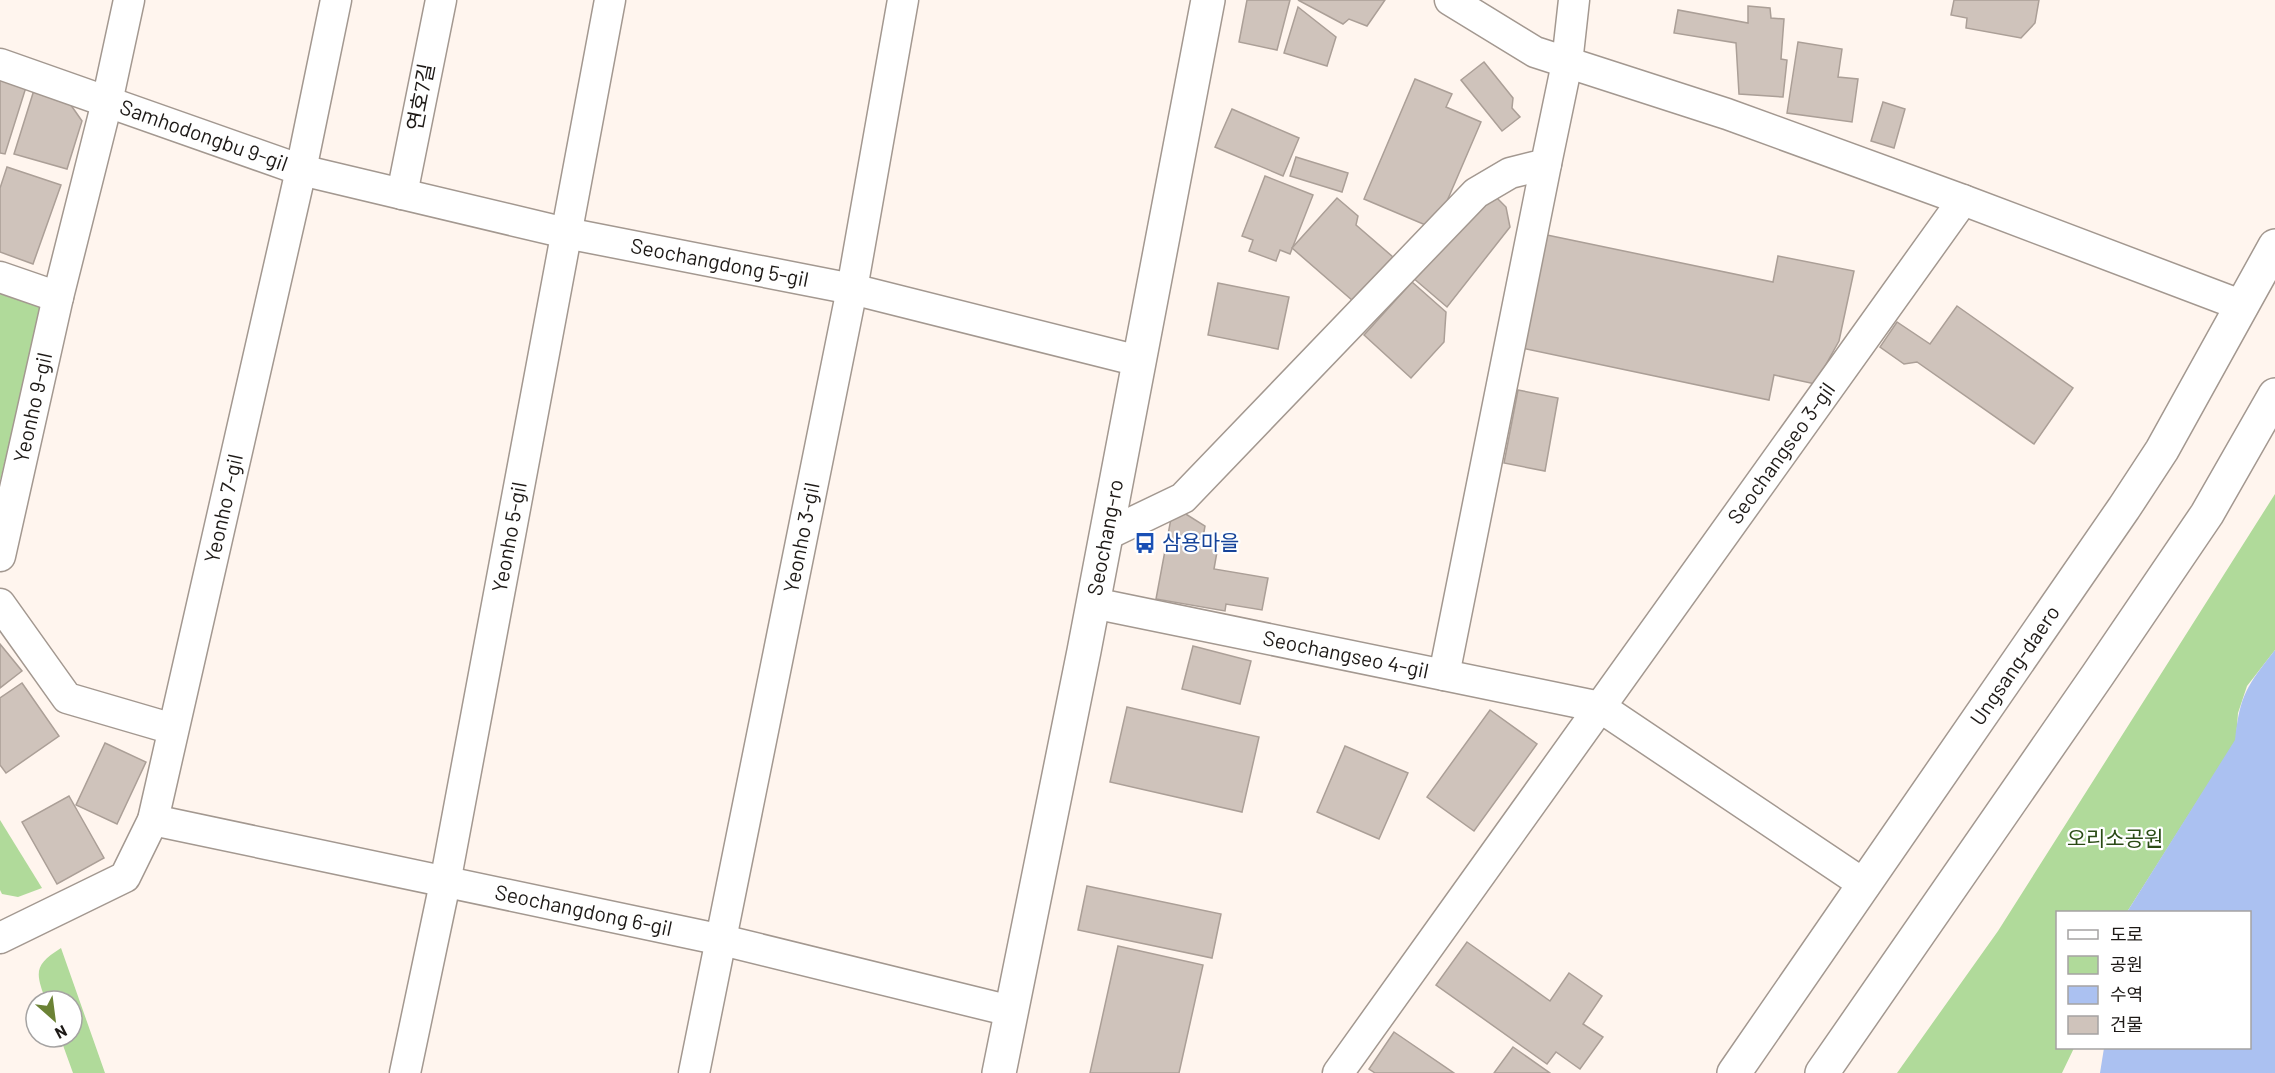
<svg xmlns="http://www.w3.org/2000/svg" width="2275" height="1073" viewBox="0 0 2275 1073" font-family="Barlow,'Noto Sans KR',sans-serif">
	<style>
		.green { fill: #b0da9a }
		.water { fill: #abc1f1 }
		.building { fill: #cfc3bb; stroke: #ab9f97; stroke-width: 1.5 }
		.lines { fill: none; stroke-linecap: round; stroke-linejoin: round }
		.street-casing { stroke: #a39890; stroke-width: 33 }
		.secondary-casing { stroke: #a39890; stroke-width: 36 }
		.street { stroke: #fff; stroke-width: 30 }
		.secondary { stroke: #fff; stroke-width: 33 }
		.labels { text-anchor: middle; stroke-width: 4.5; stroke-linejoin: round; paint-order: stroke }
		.street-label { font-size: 21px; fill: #1d1916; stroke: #fff }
		.transit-label { font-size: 21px; fill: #164399; stroke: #fff; text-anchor: start }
		.park-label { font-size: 21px; fill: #2a4b15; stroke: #fff }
	</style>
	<rect width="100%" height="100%" fill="#fff5ee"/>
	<g class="green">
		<path d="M0 294 42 308 0 481Z"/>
		<path d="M2275 494V650L2247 686 2238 713 2236 740 2127 912H2058V1048H2074L2062 1073H1897L1998 931Z"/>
		<path d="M0 820 42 888 18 897 2 894 0 890Z"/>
		<path d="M61 948 105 1073H73L60 1037H72V1001H46C35 972 34 965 61 948Z"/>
	</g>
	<path class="water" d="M2275 650V1073H2100L2104 1048H2250V912H2127L2235 740C2240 694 2247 686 2275 650Z"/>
	<g class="building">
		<path d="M1247 0H1290L1277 50 1239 42Z"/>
		<path d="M1298 0H1385L1367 26 1349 19 1343 24Z"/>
		<path d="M1954 0H2039L2035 23 2021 38 1966 28 1967 18 1951 15Z"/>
		<path d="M1748 6 1770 8 1771 18 1784 19 1781 59 1787 60 1783 97 1739 94 1736 43 1674 33 1678 10 1748 23Z"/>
		<path d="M1298 7 1336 37 1327 66 1284 53Z"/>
		<path d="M1798 42 1842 49 1838 77 1858 79 1852 122 1787 113Z"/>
		<path d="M1484 62 1513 98 1512 108 1520 117 1502 131 1461 80Z"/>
		<path d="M0 76 27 84 5 154 0 153Z"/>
		<path d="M1415 79 1452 94 1446 107 1481 122 1435 229 1364 199Z"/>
		<path d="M34 90 68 101 82 121 67 169 14 154Z"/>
		<path d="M1883 102 1905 109 1894 148 1871 141Z"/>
		<path d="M1232 109 1299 138 1283 176 1215 147Z"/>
		<path d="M1296 157 1348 173 1342 192 1290 176Z"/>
		<path d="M7 167 61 185 33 264 0 252V188Z"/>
		<path d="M1265 176 1313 195 1290 254 1280 250 1276 261 1249 251 1253 240 1242 236Z"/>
		<path d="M1495 196 1506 207 1510 227 1447 307 1412 277Z"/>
		<path d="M1337 198 1358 216 1356 225 1393 257 1353 301 1292 248Z"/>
		<path d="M1547 235 1773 282 1778 256 1854 271 1839 341 1815 384 1774 375 1769 400 1522 348Z"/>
		<path d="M1412 282 1446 312 1444 342 1411 378 1364 335Z"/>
		<path d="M1218 283 1289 297 1278 349 1208 335Z"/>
		<path d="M1957 306 2073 388 2034 444 1917 362 1904 364 1880 347 1897 322 1930 344Z"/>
		<path d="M1518 390 1558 398 1545 471 1504 463Z"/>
		<path d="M1181 511 1205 526 1202 543 1218 546 1214 569 1268 578 1262 610 1226 604 1225 611 1156 599 1172 513Z"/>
		<path d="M0 644 22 671 0 688Z"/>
		<path d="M1193 646 1251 661 1240 704 1182 689Z"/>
		<path d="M22 683 59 736 6 773 0 765V698Z"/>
		<path d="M1127 707 1259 737 1242 812 1110 782Z"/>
		<path d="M1490 710 1537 744 1474 831 1427 797Z"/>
		<path d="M105 743 146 762 117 824 76 805Z"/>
		<path d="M1345 746 1408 773 1379 839 1317 812Z"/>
		<path d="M69 796 104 858 57 884 22 822Z"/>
		<path d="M1087 886 1221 914 1212 958 1078 930Z"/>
		<path d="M1467 942 1550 1001 1569 973 1602 996 1583 1024 1603 1037 1580 1069 1556 1052 1547 1064 1436 985Z"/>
		<path d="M1118 946 1203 965 1179 1073H1090Z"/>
		<path d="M1394 1032 1454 1073H1375L1369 1069Z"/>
		<path d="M1513 1047 1550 1073H1494Z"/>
	</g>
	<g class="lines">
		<defs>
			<g id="street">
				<path d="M1450 0 1535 52 1727 114 1963 200 2243 306"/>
				<path id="s1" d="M0 64 301 170 566 233 852 289 1139 361"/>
				<path d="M402 194 441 0"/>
				<path d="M0 277 58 297"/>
				<path d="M1106 535 1183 498 1476 193 1510 173 1546 164 1567 63 1574 0"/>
				<path id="s2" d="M0 556 58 297 107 102 129 0"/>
				<path id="s3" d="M1093 603 1600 707 1865 885"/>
				<path d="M0 604 67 698 173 729"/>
				<path d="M1444 675 1546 164"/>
				<path id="s4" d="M153 820 722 940 1011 1011"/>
				<path id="s5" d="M0 938 125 877 153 820 301 170 336 0"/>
				<path id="s6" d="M405 1073 445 883 610 0"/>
				<path id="s7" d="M694 1073 852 289 903 0"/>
				<path id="s8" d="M1338 1073 1963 200"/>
			</g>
			<g id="secondary">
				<path id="s9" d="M999 1073 1084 651 1208 0"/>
				<path id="s10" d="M1734 1073 2124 508 2162 450 2275 246"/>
				<path d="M1822 1073 2097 676 2207 514 2275 395"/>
			</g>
		</defs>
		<use href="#street" class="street-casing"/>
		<use href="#secondary" class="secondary-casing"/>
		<use href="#street" class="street"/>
		<use href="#secondary" class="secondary"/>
	</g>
	<defs>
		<symbol id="bus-bare" viewBox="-9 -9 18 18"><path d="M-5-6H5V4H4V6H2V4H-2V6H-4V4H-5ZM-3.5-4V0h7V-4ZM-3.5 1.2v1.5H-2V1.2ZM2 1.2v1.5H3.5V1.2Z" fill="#1a4fb4" stroke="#fff" stroke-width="2.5" paint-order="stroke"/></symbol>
	</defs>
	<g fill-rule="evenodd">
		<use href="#bus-bare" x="1130" y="528" width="30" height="30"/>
	</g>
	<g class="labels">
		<g class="street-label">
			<text transform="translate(421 97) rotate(-79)" y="7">연호7길</text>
			<text dy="7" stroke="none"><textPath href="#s1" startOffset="216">Samhodongbu 9-gil</textPath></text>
			<text dy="7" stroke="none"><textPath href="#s1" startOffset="748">Seochangdong 5-gil</textPath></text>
			<text dy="7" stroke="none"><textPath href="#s2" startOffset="152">Yeonho 9-gil</textPath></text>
			<text dy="7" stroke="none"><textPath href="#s8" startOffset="762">Seochangseo 3-gil</textPath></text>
			<text dy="7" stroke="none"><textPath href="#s5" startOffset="522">Yeonho 7-gil</textPath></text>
			<text dy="7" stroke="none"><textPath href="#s6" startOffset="546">Yeonho 5-gil</textPath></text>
			<text dy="7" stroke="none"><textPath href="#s7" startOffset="546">Yeonho 3-gil</textPath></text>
			<text dy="7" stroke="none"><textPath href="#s9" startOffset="546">Seochang-ro</textPath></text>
			<text dy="7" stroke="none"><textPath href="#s3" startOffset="258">Seochangseo 4-gil</textPath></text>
			<text dy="7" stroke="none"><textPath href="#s10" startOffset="495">Ungsang-daero</textPath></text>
			<text dy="7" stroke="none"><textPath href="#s4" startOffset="440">Seochangdong 6-gil</textPath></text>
		</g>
		<g class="transit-label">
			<text x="1162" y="550">삼용마을</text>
		</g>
		<g class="park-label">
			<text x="2115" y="846">오리소공원</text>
		</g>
	</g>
	<rect x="2056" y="911" width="195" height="138" fill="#ffffff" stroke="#a5a3a2" stroke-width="1.5"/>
	<rect x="2068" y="930" width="30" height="9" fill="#ffffff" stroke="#a5a3a2" stroke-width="1.5"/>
	<text x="2110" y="941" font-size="18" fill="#1d1916">도로</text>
	<rect x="2068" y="956" width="30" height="18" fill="#b0da9a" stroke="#a5a3a2" stroke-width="1.5"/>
	<text x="2110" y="971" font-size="18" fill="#1d1916">공원</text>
	<rect x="2068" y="986" width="30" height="18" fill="#abc1f1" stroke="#a5a3a2" stroke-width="1.5"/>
	<text x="2110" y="1001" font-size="18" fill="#1d1916">수역</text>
	<rect x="2068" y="1016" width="30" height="18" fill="#cfc3bb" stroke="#a5a3a2" stroke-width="1.5"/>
	<text x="2110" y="1031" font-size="18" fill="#1d1916">건물</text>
	<g transform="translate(54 1019) rotate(152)"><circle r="28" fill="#ffffff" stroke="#a5a3a2" stroke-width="1.5"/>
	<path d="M0-4.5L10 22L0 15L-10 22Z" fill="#6b8235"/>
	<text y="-9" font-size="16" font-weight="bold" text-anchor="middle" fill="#1d1916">N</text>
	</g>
</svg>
